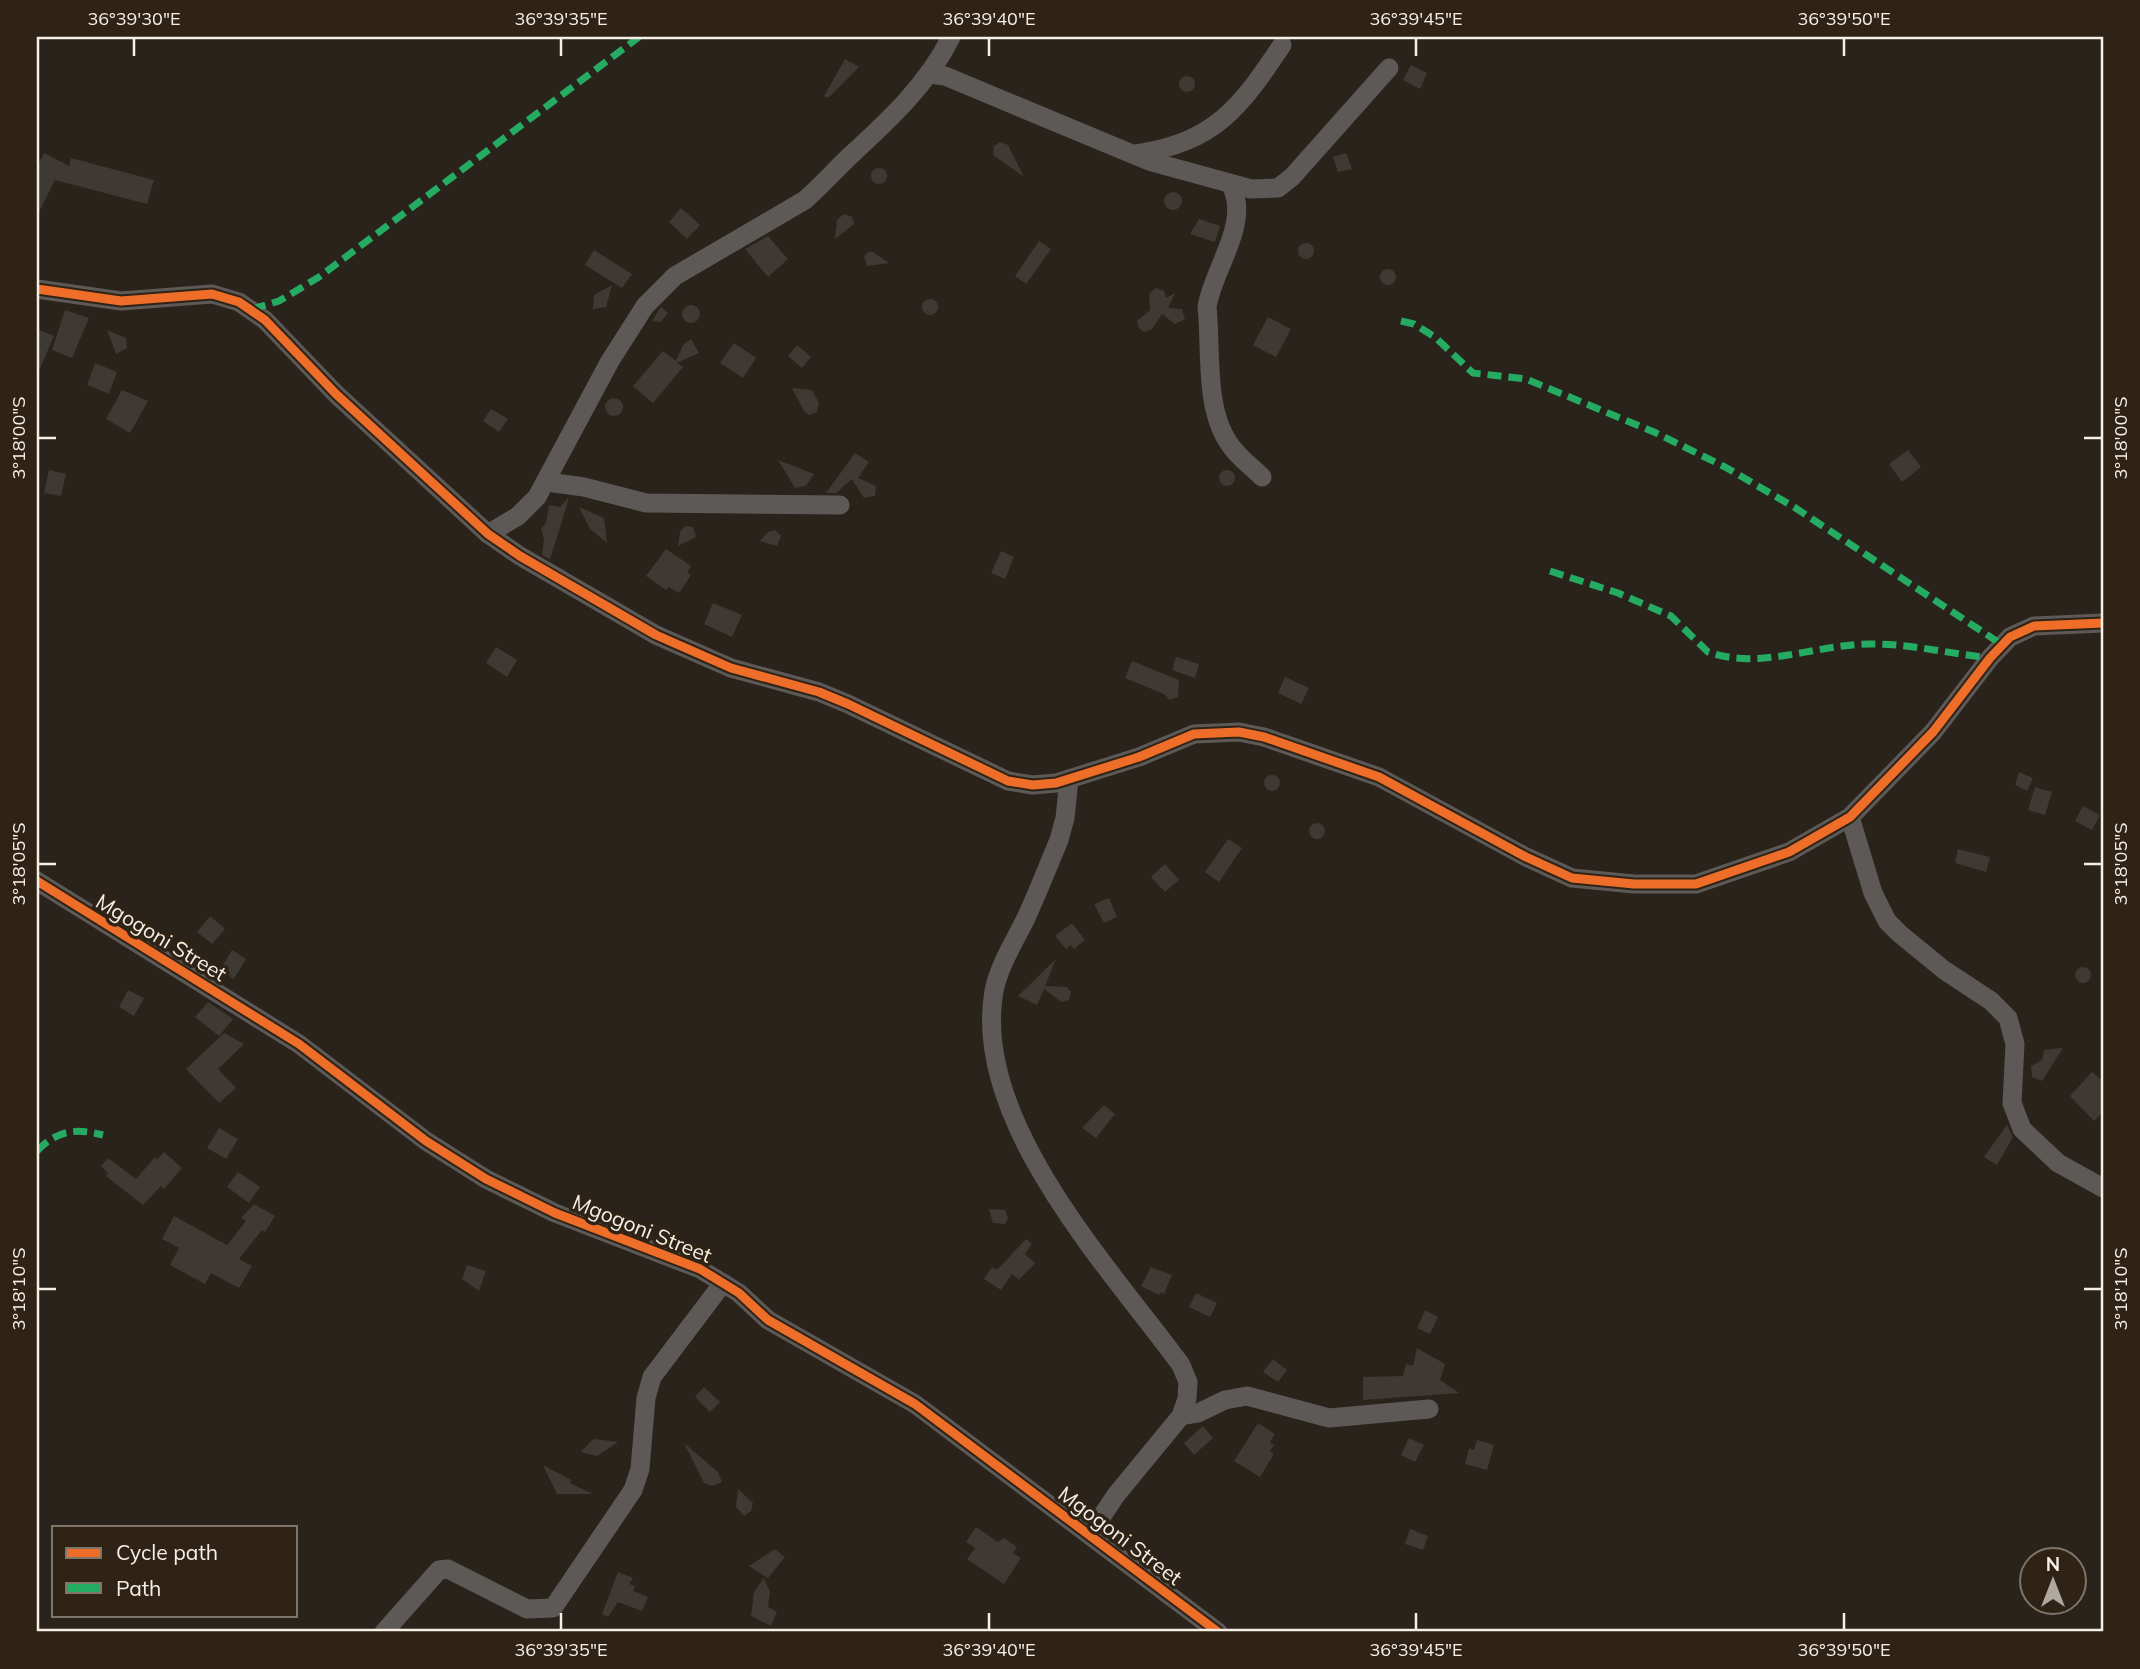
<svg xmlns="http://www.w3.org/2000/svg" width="2140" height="1669" viewBox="0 0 2140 1669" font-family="Mulish,sans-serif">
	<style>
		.building { fill: #3e3933 }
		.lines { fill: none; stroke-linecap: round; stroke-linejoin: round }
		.minor { stroke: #5d5957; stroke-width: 19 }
		.quiet { stroke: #26ab63; stroke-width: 7; stroke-dasharray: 14 7; stroke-linecap: butt }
		.cycleway-casing { stroke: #2f2316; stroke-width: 13 }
		.cycleway { stroke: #ee6e29; stroke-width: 9 }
		.ticks { fill: none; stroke: #f7efe6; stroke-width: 2.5 }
		.labels { text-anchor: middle; stroke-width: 7; stroke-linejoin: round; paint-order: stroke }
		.street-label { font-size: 21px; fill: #f7efe6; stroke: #2f2316 }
		.neatline { fill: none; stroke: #f7efe6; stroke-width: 2.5 }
		.ticks-label { font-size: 18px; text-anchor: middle; fill: #f7efe6 }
	</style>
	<rect width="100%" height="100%" fill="#29231c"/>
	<g class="building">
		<path d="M845 59 859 67 828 98 824 96Z"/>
		<path d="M1411 65 1427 73 1420 89 1403 80Z"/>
		<circle cx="1187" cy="84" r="8"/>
		<path d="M1000 142 1008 145 1024 177 993 155 994 146Z"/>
		<path d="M44 153 69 166 71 158 154 180 147 204 55 180 37 216V167Z"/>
		<path d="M1346 153 1352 169 1338 172 1333 157Z"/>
		<circle cx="879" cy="176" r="8"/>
		<circle cx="1173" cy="201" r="9"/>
		<path d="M681 208 700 225 687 239 669 222Z"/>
		<path d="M844 214 852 217 854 224 835 239 837 220Z"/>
		<path d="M1199 219 1220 226 1215 242 1190 234Z"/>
		<path d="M768 236 788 259 768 277 745 249Z"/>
		<path d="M1039 241 1051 249 1026 284 1015 276Z"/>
		<circle cx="1306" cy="251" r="8"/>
		<path d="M594 250 632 274 622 288 585 265Z"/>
		<path d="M869 252H873L889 263 867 266 864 256Z"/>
		<circle cx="1388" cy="277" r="8"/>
		<path d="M612 285 606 307 593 309 594 295Z"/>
		<path d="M1156 288 1164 291 1166 298 1175 293 1168 308 1182 309 1185 319 1175 324 1162 314 1152 329 1144 332 1139 328 1137 321 1150 310 1149 294Z"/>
		<circle cx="930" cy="307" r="8"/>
		<circle cx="691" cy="314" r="9"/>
		<path d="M661 307 668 313 661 322 652 321Z"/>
		<path d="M65 310 89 318 72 358 52 350Z"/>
		<path d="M1268 317 1291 329 1276 357 1253 345Z"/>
		<path d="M37 329 54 336 37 375Z"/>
		<path d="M107 330 126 338 127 348 116 354Z"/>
		<path d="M691 339 699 353 677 363 683 367 653 403 633 386 663 351 676 361 683 345Z"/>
		<path d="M734 343 756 358 743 378 720 363Z"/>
		<path d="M797 345 811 357 802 368 788 356Z"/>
		<path d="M95 363 117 372 109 394 87 385Z"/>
		<path d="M792 388 812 390 819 403 817 412 809 415 804 411Z"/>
		<path d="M122 390 148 401 130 433 106 419Z"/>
		<circle cx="614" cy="407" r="9"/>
		<path d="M491 409 508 419 499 432 483 421Z"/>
		<path d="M1908 450 1921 467 1902 482 1889 464Z"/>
		<path d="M855 453 869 462 858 478 876 486 875 496 864 498 852 479 836 493H826Z"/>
		<path d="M778 460 814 474 806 486 795 488Z"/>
		<circle cx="1227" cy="478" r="8"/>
		<path d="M49 470 66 474 61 496 44 493Z"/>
		<path d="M569 497 566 508 550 559 542 555 544 539 541 529 546 523 549 505 560 507Z"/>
		<path d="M579 507 604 518 607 543 590 529Z"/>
		<path d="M685 526 693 527 696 537 678 546 680 532Z"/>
		<path d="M775 530 781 536 777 546 760 541 768 532Z"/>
		<path d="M666 549 691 566 687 573 691 575 679 593 669 587 666 590 646 576Z"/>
		<path d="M1001 551 1014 557 1005 579 991 573Z"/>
		<path d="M713 603 742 615 732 637 704 624Z"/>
		<path d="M496 647 517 660 507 677 486 663Z"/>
		<path d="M1176 657 1199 664 1195 678 1172 670Z"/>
		<path d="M1132 661 1179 680 1178 697 1170 700 1164 694 1125 678Z"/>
		<path d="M1285 677 1309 688 1301 704 1278 693Z"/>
		<path d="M2019 772 2033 778 2027 791 2015 785Z"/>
		<circle cx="1272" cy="783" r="8"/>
		<path d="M2035 787 2052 792 2045 815 2028 810Z"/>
		<path d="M2083 806 2100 815 2092 830 2075 821Z"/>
		<circle cx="1317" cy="831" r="8"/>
		<path d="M1228 839 1242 848 1219 882 1205 872Z"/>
		<path d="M1958 849 1990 857 1986 872 1955 863Z"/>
		<path d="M1165 864 1179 880 1165 892 1151 877Z"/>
		<path d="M1109 898 1117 917 1104 923 1094 904Z"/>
		<path d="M210 916 225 929 212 944 197 932Z"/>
		<path d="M1072 923 1085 940 1074 949 1071 945 1066 949 1055 936Z"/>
		<path d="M232 950 246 959 234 979 220 970Z"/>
		<path d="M1056 959 1045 986 1067 987 1071 992 1069 1000 1061 1002 1044 989 1037 1005 1018 996Z"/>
		<circle cx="2083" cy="975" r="8"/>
		<path d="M128 990 144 998 134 1016 119 1007Z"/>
		<path d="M208 1002 233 1019 219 1036 195 1017Z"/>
		<path d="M224 1033 244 1044 218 1069 236 1088 219 1103 186 1069Z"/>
		<path d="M2063 1048 2042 1081 2032 1077 2031 1066 2042 1060 2044 1050Z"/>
		<path d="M2092 1072 2103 1081V1112L2094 1121 2070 1096Z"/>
		<path d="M1104 1105 1115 1114 1096 1138 1082 1128Z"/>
		<path d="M2007 1125 2013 1137 1997 1165 1984 1157Z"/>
		<path d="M219 1128 238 1139 226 1159 207 1148Z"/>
		<path d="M164 1152 182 1168 164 1189 161 1186 143 1205 106 1176 108 1173 101 1166 108 1158 136 1179 155 1157 157 1160Z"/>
		<path d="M238 1172 260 1187 249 1203 227 1187Z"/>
		<path d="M254 1204 275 1216 265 1232 262 1230 239 1259 252 1266 239 1288 211 1273 205 1284 170 1265 179 1248 162 1239 174 1216 227 1245 246 1221 241 1218Z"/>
		<path d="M989 1209 1005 1210 1008 1218 1005 1224 993 1223Z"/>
		<path d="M1026 1239 1032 1244 1025 1254 1035 1263 1019 1280 1012 1274 1001 1290 984 1279 992 1267 997 1270Z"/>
		<path d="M467 1265 486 1271 479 1291 462 1279Z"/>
		<path d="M1151 1267 1172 1275 1164 1294 1161 1292 1159 1295 1141 1286Z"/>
		<path d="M1196 1293 1217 1303 1210 1317 1189 1307Z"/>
		<path d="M1425 1310 1438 1317 1430 1334 1417 1328Z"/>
		<path d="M1417 1348 1445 1364 1440 1380 1459 1393 1363 1400V1377L1403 1376 1406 1364 1413 1366Z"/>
		<path d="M1273 1359 1287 1370 1278 1382 1263 1372Z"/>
		<path d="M704 1387 720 1402 710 1412 695 1397Z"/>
		<path d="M1258 1423 1275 1434 1270 1442 1274 1445 1270 1451 1274 1454 1260 1477 1234 1461Z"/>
		<path d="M1203 1426 1213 1438 1194 1455 1184 1443Z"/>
		<path d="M1409 1438 1424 1445 1415 1462 1401 1455Z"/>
		<path d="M592 1440 595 1439 618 1442 597 1456 581 1452Z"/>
		<path d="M1477 1440 1494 1445 1487 1470 1465 1464 1469 1448 1474 1450Z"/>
		<path d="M684 1443 718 1472 722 1482 712 1486 704 1483Z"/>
		<path d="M543 1465 571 1480 570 1483 593 1494H557Z"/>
		<path d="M738 1489 753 1503 751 1511 744 1516 736 1507Z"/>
		<path d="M976 1527 998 1542 1004 1538 1017 1547 1013 1553 1021 1558 1004 1584 967 1559 975 1548 966 1542Z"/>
		<path d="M1410 1529 1428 1536 1423 1550 1405 1544Z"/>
		<path d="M775 1549 785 1557 768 1578 749 1566Z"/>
		<path d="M618 1572 633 1578 629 1584 635 1586 633 1591 648 1597 642 1611 618 1602 608 1617 602 1614Z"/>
		<path d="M764 1578 770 1592 768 1607 777 1612 771 1626 751 1616 754 1592Z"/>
	</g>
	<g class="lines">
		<g class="minor">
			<path d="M929 74 945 76 1149 161 1251 189 1278 188 1292 177 1389 68"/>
			<path d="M1136 154C1215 142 1240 108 1282 45"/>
			<path d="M1231 185C1251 224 1213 268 1207 307 1212 352 1203 414 1234 450 1242 460 1253 468 1262 477"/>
			<path d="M37 289 121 301 212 294 239 302 265 320 336 394 488 534 520 556 656 635 731 668 819 692 848 704 1008 781 1033 785 1056 783 1139 757 1194 734 1239 732 1264 737 1379 777 1526 857 1572 878 1634 884H1696L1789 852 1850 817 1933 732 1990 658 2010 637 2034 626 2103 623"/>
			<path d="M547 482 584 487 646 503 840 505"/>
			<path d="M488 534 518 516 537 497 610 361 645 306 675 276 805 200C821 186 835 170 851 155 889 120 928 84 951 37"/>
			<path d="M1069 779 1065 818 1059 840C1048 866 1038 892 1026 918 1015 941 999 965 994 991 971 1121 1110 1268 1181 1365L1188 1382 1187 1399 1181 1416 1116 1495 1090 1534"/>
			<path d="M1850 817 1873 893 1887 921 1900 934 1944 970 1991 1001 2008 1018 2015 1044 2012 1103 2022 1129 2058 1163 2103 1188"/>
			<path d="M37 881 299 1044 426 1141 486 1179 555 1213 700 1269 739 1293 768 1320 915 1404 1218 1632"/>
			<path d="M1181 1416 1198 1413 1225 1400 1247 1396 1329 1418 1429 1409"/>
			<path d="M384 1632 439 1570 448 1569 527 1609 553 1608 633 1490 640 1469 646 1398 652 1377 723 1283"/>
		</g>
		<g class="quiet">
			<path d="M252 309 279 301 319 277 639 37"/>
			<path d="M1401 321 1414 324 1435 337 1473 373 1526 379 1654 432 1725 467 1794 507 2001 644"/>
			<path d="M1550 571 1618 593 1671 616 1708 652C1760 671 1820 643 1873 644 1911 644 1952 654 1990 658"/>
			<path d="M37 1151C57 1130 76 1128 103 1135"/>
		</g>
		<defs>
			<g id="cycleway">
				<path d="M37 289 121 301 212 294 239 302 265 320 336 394 488 534 520 556 656 635 731 668 819 692 848 704 1008 781 1033 785 1056 783 1139 757 1194 734 1239 732 1264 737 1379 777 1526 857 1572 878 1634 884H1696L1789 852 1850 817 1933 732 1990 658 2010 637 2034 626 2103 623"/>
				<path d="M37 881 299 1044 426 1141 486 1179 555 1213 700 1269 739 1293 768 1320 915 1404 1218 1632"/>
			</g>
		</defs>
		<use href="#cycleway" class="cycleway-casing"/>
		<use href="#cycleway" class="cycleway"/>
	</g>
	<path class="ticks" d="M134 38V56M561 38V56M989 38V56M1416 38V56M1844 38V56M38 438H56M2084 438H2102M38 864H56M2084 864H2102M38 1289H56M2084 1289H2102M561 1613V1630M989 1613V1630M1416 1613V1630M1844 1613V1630"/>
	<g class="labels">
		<g class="street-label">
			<text transform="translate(161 938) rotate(31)" y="7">Mgogoni Street</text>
			<text transform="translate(642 1229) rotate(22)" y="7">Mgogoni Street</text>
			<text transform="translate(1120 1536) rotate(37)" y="7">Mgogoni Street</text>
		</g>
	</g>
	<rect width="2140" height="1669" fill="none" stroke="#2f2316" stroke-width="77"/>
	<rect x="52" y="1526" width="245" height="91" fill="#2f2316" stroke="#7f7569" stroke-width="2"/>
	<rect x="66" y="1548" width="35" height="10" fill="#ee6e29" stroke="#7f7569" stroke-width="2"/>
	<text x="116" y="1560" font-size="21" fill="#f7efe6">Cycle path</text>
	<rect x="66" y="1583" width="35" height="10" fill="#26ab63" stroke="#7f7569" stroke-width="2"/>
	<text x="116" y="1596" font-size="21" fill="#f7efe6">Path</text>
	<g transform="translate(2053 1581)"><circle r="33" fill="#2f2316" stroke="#7f7569" stroke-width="2"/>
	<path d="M0-5L12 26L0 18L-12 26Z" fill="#afa89f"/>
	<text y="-10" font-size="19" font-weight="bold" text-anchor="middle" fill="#f7efe6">N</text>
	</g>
	<rect x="38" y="38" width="2064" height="1592" class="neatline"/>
	<g class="ticks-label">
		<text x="134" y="25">36°39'30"E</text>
		<text x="561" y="25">36°39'35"E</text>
		<text x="989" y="25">36°39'40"E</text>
		<text x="1416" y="25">36°39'45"E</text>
		<text x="1844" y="25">36°39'50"E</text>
		<text transform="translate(19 438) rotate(-90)" y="6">3°18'00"S</text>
		<text transform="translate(2121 438) rotate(-90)" y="6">3°18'00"S</text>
		<text transform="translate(19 864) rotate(-90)" y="6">3°18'05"S</text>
		<text transform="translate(2121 864) rotate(-90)" y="6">3°18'05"S</text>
		<text transform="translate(19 1289) rotate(-90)" y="6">3°18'10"S</text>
		<text transform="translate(2121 1289) rotate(-90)" y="6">3°18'10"S</text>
		<text x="561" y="1656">36°39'35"E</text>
		<text x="989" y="1656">36°39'40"E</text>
		<text x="1416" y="1656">36°39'45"E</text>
		<text x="1844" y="1656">36°39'50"E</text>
	</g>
</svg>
